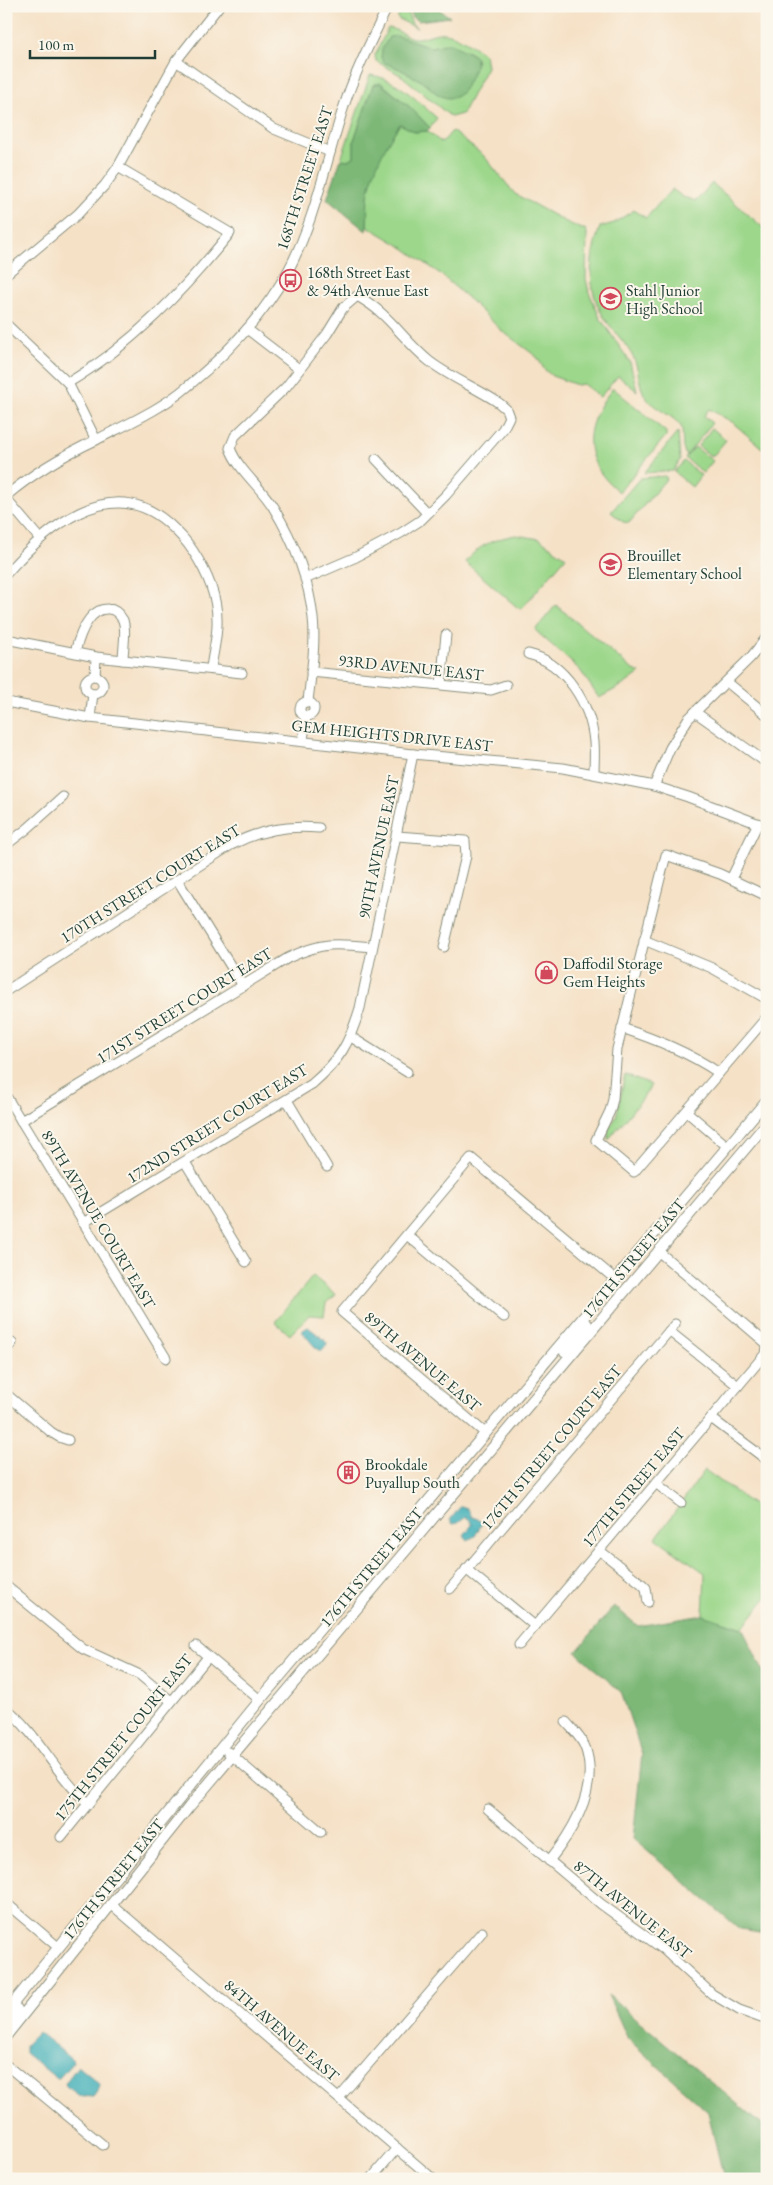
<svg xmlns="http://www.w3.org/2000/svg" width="773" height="2185" viewBox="0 0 773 2185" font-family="'EB Garamond',serif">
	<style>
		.green { fill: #9cd78b; stroke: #5e8a60; fill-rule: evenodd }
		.forest { fill: #7db877; stroke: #4e7a56 }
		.water { fill: #3fafb8; stroke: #2f7676 }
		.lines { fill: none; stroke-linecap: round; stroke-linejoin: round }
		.minor-casing { stroke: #8a8f7d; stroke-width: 11 }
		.major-casing { stroke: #8a8f7d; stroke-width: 12 }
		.minor { stroke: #fff; stroke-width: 9 }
		.major { stroke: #fff; stroke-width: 10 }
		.labels { text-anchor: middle; stroke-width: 4; stroke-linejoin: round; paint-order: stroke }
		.street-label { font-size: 16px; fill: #1f3d34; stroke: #fbf7ec }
		.poi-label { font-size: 16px; fill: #1f3d34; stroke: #fbf7ec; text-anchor: start }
	</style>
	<rect width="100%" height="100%" fill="#fbf7ec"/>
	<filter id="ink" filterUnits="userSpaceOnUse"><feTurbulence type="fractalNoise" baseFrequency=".02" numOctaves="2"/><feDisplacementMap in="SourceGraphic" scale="10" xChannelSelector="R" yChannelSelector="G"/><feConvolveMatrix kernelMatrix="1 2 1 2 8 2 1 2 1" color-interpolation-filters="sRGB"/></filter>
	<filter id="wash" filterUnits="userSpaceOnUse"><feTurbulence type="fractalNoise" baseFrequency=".0096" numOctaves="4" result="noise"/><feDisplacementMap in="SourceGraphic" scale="20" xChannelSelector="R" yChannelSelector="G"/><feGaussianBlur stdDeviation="1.12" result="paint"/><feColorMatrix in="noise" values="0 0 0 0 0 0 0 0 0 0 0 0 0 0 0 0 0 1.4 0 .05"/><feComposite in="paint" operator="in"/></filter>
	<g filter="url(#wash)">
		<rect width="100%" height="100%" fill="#f5e1c6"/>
		<g class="green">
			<path d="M403 6 406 8 412 24 417 28 398 19V16Z"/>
			<path d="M388 28C398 29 404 36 413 38 423 39 430 34 439 33 454 31 472 46 485 54L487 67 462 114 451 117 402 76 376 61 375 55ZM398 36 431 47 441 45 467 51 475 56 477 62 436 93 423 82 398 67Z"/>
			<path d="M370 75C397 78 417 101 437 118L430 128 411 108 381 83 373 85 354 140V157L348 160 341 159Z"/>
			<path d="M400 124 415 132 427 131 442 143 452 131 484 156 515 194 566 222 582 229H585L587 233 586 279 589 292 600 318 630 362 637 391 618 376 600 397 583 384 577 385 552 376 544 369 537 357 502 331 471 301 439 273 404 248 367 226C368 215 367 205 368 194 371 169 386 144 400 124Z"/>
			<path d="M712 183 767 231V448H762L732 422 709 409 704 416 712 423 686 456 683 448 682 428C674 415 657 411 647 399 638 387 640 372 634 359 627 344 614 332 605 319 586 290 589 258 600 227L614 223 634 210 646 218 672 189 683 197 696 201Z"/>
			<path d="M613 388 666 432V436L619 492C580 460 582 426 613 388Z"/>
			<path d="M712 428 726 440 712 457 698 446Z"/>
			<path d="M678 432 680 460 673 471 644 473Z"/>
			<path d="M695 447 713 461 703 473 685 458Z"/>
			<path d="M684 461 701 475 692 487 674 472Z"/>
			<path d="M665 476 667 478 629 523 623 522 611 512 640 478Z"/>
			<path d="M516 535 540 539 566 557 522 608H518L465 562C479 545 494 539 516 535Z"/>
			<path d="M556 605 632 669 640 673 625 684 599 698 580 670 535 630Z"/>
			<path d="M625 1075 651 1085 643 1098 608 1140V1130L616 1117Z"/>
			<path d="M313 1276 336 1295 326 1303 324 1316 309 1315 290 1335 275 1322Z"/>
			<path d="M705 1470 767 1515V1597L742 1628 703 1615 705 1573 656 1538Z"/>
		</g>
		<g class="forest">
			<path d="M414 6H434L450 17 418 21 412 17 411 10Z"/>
			<path d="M398 36 431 47 450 43 475 56C478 65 472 73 468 82 465 89 459 99 449 98 438 98 431 87 423 82 410 75 398 67 384 63L381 58 382 49 389 37Z"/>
			<path d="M380 83 411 108 430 128 427 131 415 132 400 124C386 144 374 167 369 191 366 204 369 218 366 231L327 199 341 159 348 160 354 157V140L373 85Z"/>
			<path d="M614 1606 638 1626 703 1615 742 1628 767 1679V1933L740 1929 633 1839 642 1754 621 1692 576 1652Z"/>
			<path d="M608 1995 767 2129V2179H724L708 2112 628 2039Z"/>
		</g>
		<g class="water">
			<path d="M308 1327 326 1341 327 1344 322 1351 316 1348 303 1333V1330Z"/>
			<path d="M461 1506 467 1508 472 1517 478 1519 482 1523 475 1536 468 1540 464 1535 472 1525 470 1520 466 1517 458 1523 453 1524 450 1520Z"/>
			<path d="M38 2032 72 2059 73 2062 59 2078H56L25 2053V2045Z"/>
			<path d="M78 2066 100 2084 99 2089 93 2097 80 2096 66 2086 65 2083Z"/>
		</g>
	</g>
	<g filter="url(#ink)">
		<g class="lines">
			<defs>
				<g id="minor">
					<path d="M176 61 274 129 330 152"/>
					<path d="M6 274 78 214 105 185 118 167 176 61 219 6"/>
					<path d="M6 324 68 383 96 440"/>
					<path d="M247 329 299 369"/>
					<path d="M68 383C132 345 184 290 230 233L118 167"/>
					<path d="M376 459 427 513"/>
					<path d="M6 496C33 473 64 455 96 440 127 424 160 410 187 387 227 354 263 316 288 271 315 220 326 161 344 106 355 72 372 39 388 6"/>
					<path d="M6 499 40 539"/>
					<path d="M6 574C45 529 110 472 168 523 178 532 186 540 193 551 206 571 217 594 217 619 218 635 213 652 211 668"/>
					<path d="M305 579 356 557 401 533 421 520 446 495 503 429 509 417 506 409 499 403C477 388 451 378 429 361 403 340 388 312 357 296L343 308 327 334 286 387 235 436 230 448C238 470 261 487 273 507 293 540 309 579 313 618 316 644 311 675 308 701"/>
					<path d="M6 639 96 657 242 673"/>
					<path d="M75 652C79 637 88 608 108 609 115 609 120 615 123 620 127 631 123 648 123 660"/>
					<path d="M528 654C565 662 591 705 594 742 595 752 594 763 594 773"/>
					<path d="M311 672 491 690 506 685"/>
					<path d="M95 676 96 657"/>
					<circle cx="94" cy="685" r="9"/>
					<path d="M727 682 767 715"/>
					<path d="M441 684 446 635"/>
					<circle cx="307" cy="709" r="7"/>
					<path d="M6 702 90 718 413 754 563 768 654 786 688 797 767 827"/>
					<path d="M695 712 767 763"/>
					<path d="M90 718 93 694"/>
					<path d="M303 741 306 716"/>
					<path d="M654 786 670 748 688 719 751 657 767 637"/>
					<path d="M397 836 465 841 466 856 444 947"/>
					<path d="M6 845 27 829 63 797"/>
					<path d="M731 879 758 823"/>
					<path d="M178 881 243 986"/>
					<path d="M767 896 720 874 666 855 617 1049 613 1099 610 1111 596 1140 634 1172 767 1017"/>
					<path d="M644 940 712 968 767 999"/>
					<path d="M6 991 231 845C260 830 287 825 319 828"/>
					<path d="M622 1028C657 1040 688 1052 719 1073"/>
					<path d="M351 1037 407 1072"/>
					<path d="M6 1096 166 1358"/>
					<path d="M287 1100 327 1167"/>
					<path d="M687 1112 727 1146"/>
					<path d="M21 1121 288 958C322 942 334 943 372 947"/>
					<path d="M185 1162 246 1262"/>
					<path d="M83 1223 312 1084C340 1060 349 1044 360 1008L413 754"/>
					<path d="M407 1235 504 1317"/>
					<path d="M658 1251 766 1343"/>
					<path d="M669 1331 738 1386"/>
					<path d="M6 1349 12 1343"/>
					<path d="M6 1394 51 1432 59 1437 68 1440"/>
					<path d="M711 1418 767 1460"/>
					<path d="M485 1433 342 1312 471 1158 615 1279"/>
					<path d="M657 1484 681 1503"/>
					<path d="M599 1550 642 1584 646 1588 648 1602"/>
					<path d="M466 1569 535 1626"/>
					<path d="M6 1586 83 1649 140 1675 171 1701"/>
					<path d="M450 1589 675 1324"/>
					<path d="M519 1645 766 1353 767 1347"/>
					<path d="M196 1646 260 1700"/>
					<path d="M6 1708C39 1735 55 1774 88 1803"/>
					<path d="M228 1752 321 1832"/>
					<path d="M488 1809 601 1904 663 1949 712 1994 739 2010 767 2020"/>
					<path d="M61 1837 208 1657"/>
					<path d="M549 1861C573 1831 600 1788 585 1747 581 1737 573 1730 566 1722"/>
					<path d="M6 1903 58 1947"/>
					<path d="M111 1904 433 2179"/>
					<path d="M6 2065 103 2145"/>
					<path d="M339 2098 482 1932"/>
					<path d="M371 2179 397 2148"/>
				</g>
				<g id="major">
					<path d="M564 1351 587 1324"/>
					<path d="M6 2012 260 1700 767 1100"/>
					<path d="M6 2022 17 2009"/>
					<path d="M6 2036 189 1807 767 1123"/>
				</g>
			</defs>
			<use href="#minor" class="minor-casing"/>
			<use href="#major" class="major-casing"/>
			<use href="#minor" class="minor"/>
			<use href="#major" class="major"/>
		</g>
	</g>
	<defs>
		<symbol id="bus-ring" viewBox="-11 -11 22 22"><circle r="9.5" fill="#fbf7ec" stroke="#d1495b" stroke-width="1.5"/><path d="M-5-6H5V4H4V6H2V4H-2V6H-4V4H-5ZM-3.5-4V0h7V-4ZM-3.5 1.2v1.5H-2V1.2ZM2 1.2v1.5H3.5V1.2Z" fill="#d1495b"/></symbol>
		<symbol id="school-ring" viewBox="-11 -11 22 22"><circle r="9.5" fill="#fbf7ec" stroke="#d1495b" stroke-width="1.5"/><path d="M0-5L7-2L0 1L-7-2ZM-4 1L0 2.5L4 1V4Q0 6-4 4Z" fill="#d1495b"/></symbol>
		<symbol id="shop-ring" viewBox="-11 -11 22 22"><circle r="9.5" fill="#fbf7ec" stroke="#d1495b" stroke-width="1.5"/><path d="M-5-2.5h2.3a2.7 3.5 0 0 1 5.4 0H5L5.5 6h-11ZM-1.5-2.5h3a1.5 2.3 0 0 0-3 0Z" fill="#d1495b"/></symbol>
		<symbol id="building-ring" viewBox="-11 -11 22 22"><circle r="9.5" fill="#fbf7ec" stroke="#d1495b" stroke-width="1.5"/><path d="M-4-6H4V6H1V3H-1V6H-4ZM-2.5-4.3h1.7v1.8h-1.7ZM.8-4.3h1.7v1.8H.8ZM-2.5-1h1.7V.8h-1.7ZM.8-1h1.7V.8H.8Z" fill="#d1495b"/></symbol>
	</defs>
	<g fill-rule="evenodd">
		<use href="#bus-ring" x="278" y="268" width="25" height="25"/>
		<use href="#school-ring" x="598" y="286" width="25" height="25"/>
		<use href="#school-ring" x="598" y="552" width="25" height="25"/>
		<use href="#shop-ring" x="534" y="960" width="25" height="25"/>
		<use href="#building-ring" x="336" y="1460" width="25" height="25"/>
	</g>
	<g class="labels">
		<g class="street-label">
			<text transform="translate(304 178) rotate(-72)" y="6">168TH STREET EAST</text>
			<text transform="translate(411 667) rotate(6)" y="6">93RD AVENUE EAST</text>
			<text transform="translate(392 735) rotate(6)" y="6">GEM HEIGHTS DRIVE EAST</text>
			<text transform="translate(378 847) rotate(-78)" y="6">90TH AVENUE EAST</text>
			<text transform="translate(150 883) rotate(-32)" y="6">170TH STREET COURT EAST</text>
			<text transform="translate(184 1005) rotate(-32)" y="6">171ST STREET COURT EAST</text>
			<text transform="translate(217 1123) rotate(-32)" y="6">172ND STREET COURT EAST</text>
			<text transform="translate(99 1219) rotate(59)" y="6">89TH AVENUE COURT EAST</text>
			<text transform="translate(633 1258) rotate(-50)" y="6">176TH STREET EAST</text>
			<text transform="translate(423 1361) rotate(40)" y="6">89TH AVENUE EAST</text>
			<text transform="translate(551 1447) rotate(-50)" y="6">176TH STREET COURT EAST</text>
			<text transform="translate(633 1487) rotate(-50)" y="6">177TH STREET EAST</text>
			<text transform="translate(371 1567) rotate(-50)" y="6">176TH STREET EAST</text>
			<text transform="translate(123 1737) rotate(-51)" y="6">175TH STREET COURT EAST</text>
			<text transform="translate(113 1879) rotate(-51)" y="6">176TH STREET EAST</text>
			<text transform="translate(633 1909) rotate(39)" y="6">87TH AVENUE EAST</text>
			<text transform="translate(282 2030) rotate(41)" y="6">84TH AVENUE EAST</text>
		</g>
		<g class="poi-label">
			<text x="307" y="278">168th Street East<tspan x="307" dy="18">&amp; 94th Avenue East</tspan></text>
			<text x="626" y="296">Stahl Junior<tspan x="626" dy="18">High School</tspan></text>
			<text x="627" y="561">Brouillet<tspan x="627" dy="18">Elementary School</tspan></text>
			<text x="563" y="969">Daffodil Storage<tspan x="563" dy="18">Gem Heights</tspan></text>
			<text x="365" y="1470">Brookdale<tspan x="365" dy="18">Puyallup South</tspan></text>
		</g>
	</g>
	<rect width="773" height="2185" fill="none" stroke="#fbf7ec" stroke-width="25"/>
	<path d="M30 50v8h125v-8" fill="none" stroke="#1f3d34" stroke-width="2.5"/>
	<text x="38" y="50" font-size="15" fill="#1f3d34" stroke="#fbf7ec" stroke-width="4" paint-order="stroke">100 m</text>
</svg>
